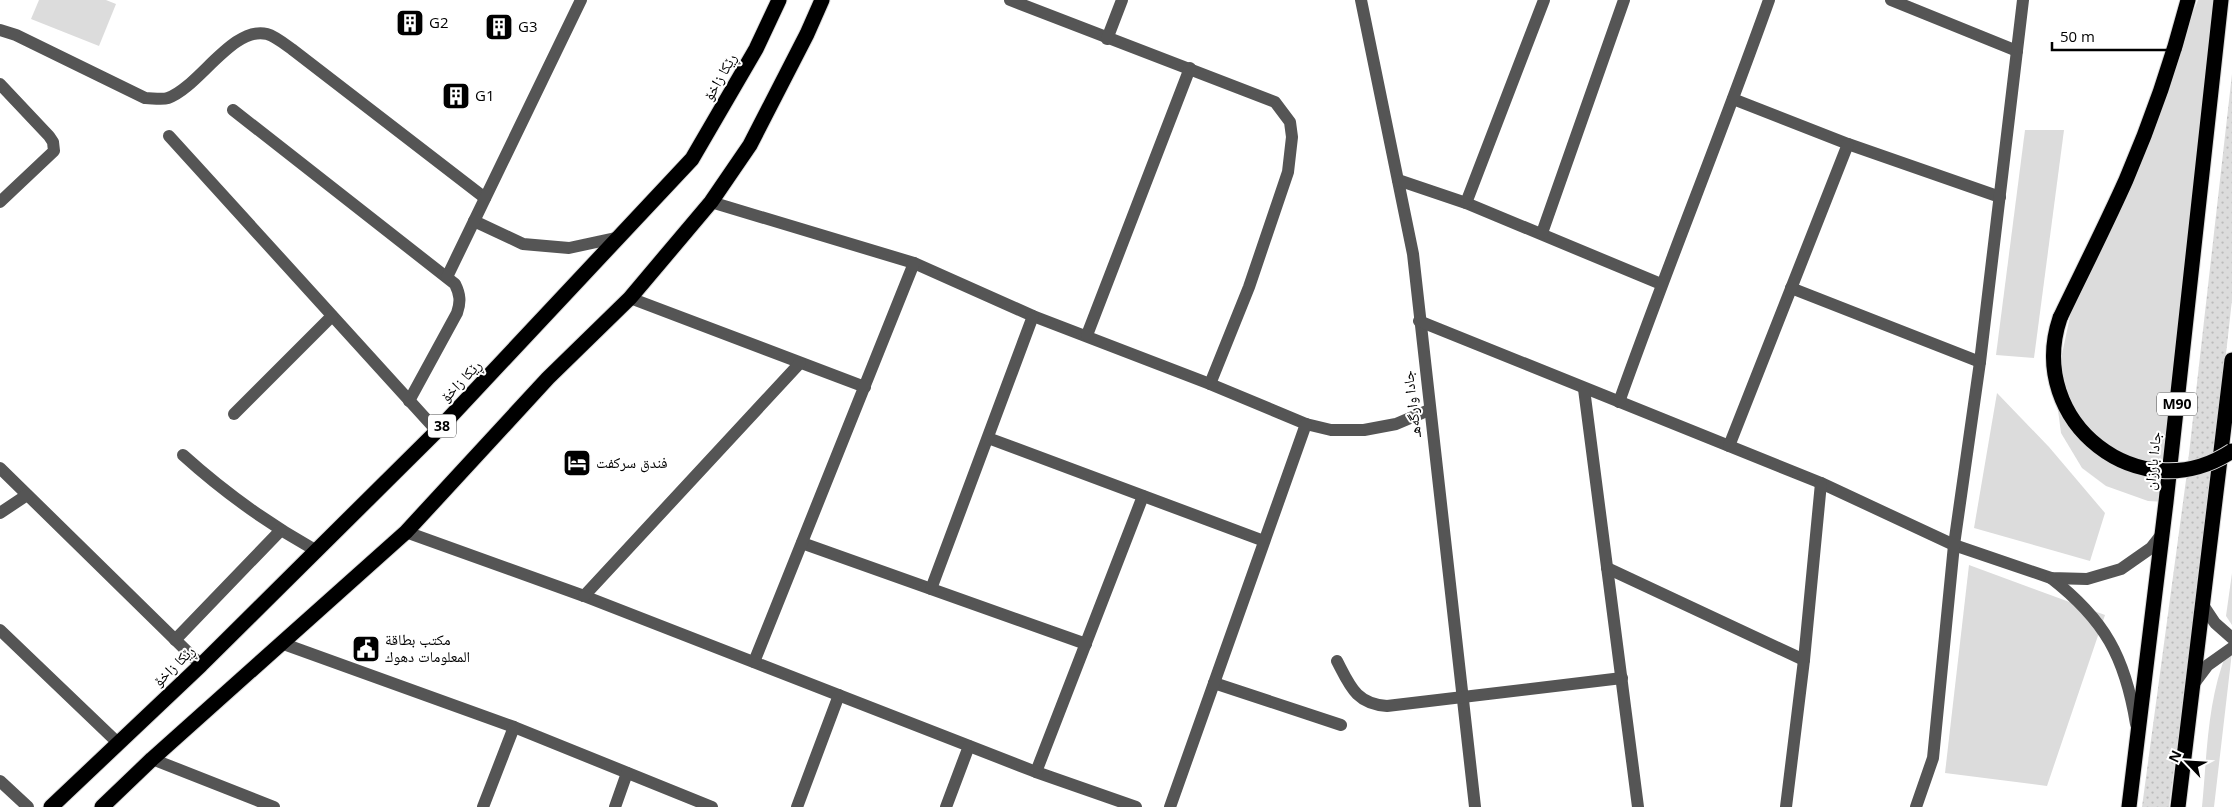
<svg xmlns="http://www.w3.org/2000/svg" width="2232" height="807" viewBox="0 0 2232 807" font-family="'Open Sans','Noto Naskh Arabic',sans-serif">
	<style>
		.green { fill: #dcdcdc }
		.park { fill: url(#park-dots) }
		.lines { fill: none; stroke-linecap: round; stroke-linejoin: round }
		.highway-casing { stroke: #dbdbdb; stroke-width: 17 }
		.minor { stroke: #555; stroke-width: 12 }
		.highway { stroke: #000; stroke-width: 15 }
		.highway-bridge-casing { stroke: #dbdbdb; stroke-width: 17; stroke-linecap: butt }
		.highway-bridge { stroke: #000; stroke-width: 15 }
		.labels { text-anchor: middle; stroke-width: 4; stroke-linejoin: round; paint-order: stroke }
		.shield { fill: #fff; stroke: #4c4c4c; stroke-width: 1 }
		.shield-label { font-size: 14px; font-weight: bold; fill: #000 }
		.poi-label { font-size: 15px; fill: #000; stroke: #fff; text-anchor: start }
		.street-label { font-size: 15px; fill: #000; stroke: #fff }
	</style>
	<defs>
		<pattern id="park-dots" width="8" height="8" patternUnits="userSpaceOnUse" patternTransform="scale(1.25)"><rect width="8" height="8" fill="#dcdcdc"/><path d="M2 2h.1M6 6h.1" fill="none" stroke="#bbb" stroke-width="1.8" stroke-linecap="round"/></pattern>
	</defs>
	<rect width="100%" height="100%" fill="#fff"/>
	<g class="green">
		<path d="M39 0H106L116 4 99 46 31 19Z"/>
		<path d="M2198 0H2221L2166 502 2148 501 2106 486 2082 468 2061 433 2055 387 2072 307Z"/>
		<path d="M2025 130H2064L2034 358 1996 355Z"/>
		<path d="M1997 393 2049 447 2105 513 2090 561 1974 528Z"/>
		<path d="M1969 565 2105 615 2047 786 1945 773Z"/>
		<path d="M2232 573V625L2226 616Z"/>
		<path d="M2227 652H2232L2214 807H2202C2207 756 2207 700 2227 652Z"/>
	</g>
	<path class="park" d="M2232 74V300L2208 514 2169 807H2142L2186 480Z"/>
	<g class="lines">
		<defs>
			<g id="highway">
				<path d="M2060 318C2082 272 2105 227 2126 180 2151 122 2172 62 2188 0"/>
				<path d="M51 807 201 665 437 431 692 159 756 49 779 0"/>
				<path d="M102 807 152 759 406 532 548 378 630 298 711 202 750 145 807 34 822 0"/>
				<path d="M2129 807 2166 502 2221 0"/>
				<path d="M2178 807 2232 360"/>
			</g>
		</defs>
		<use href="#highway" class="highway-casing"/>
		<g class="minor">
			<path d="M1010 0 1275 102 1290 122 1292 137 1288 172 1249 287 1210 384"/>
			<path d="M1361 0 1413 254 1475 807"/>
			<path d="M1891 0 2017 51"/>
			<path d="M0 30 16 35 145 98C152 98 162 100 168 98 198 88 233 25 267 34 275 36 286 45 293 50L485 198"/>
			<path d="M1107 39 1122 0"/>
			<path d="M0 84 49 136 53 142 54 151 0 202"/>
			<path d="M1733 99 1848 144 2000 197"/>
			<path d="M233 110 455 284C460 294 461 302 457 313L409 401"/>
			<path d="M169 136 437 431"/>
			<path d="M1398 180 1466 203 1661 284"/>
			<path d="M711 202 914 263 1033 316 1210 384 1306 424 1331 430H1364L1396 424 1429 410"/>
			<path d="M1466 203 1544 0"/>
			<path d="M474 221 523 244 569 248 620 237"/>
			<path d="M1542 233 1624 0"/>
			<path d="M447 277 581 0"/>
			<path d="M1791 288 1980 362"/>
			<path d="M630 298 865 387"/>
			<path d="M1419 321 1821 483 1954 545 2051 578 2087 579 2121 569 2151 548 2162 534"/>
			<path d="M1087 335 1190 68"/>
			<path d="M1584 389 1638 807"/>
			<path d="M1619 402C1667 267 1721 135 1769 0"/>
			<path d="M234 414 332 316"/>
			<path d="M988 438 1264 541"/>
			<path d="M1729 446 1848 144"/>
			<path d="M183 455C224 492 267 523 315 550"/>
			<path d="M0 468 201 665"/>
			<path d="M0 513 27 495"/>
			<path d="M406 532 584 596 1036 772 1136 807"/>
			<path d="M802 543 1086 644"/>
			<path d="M1607 568 1804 660"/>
			<path d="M2051 578C2105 620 2125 657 2136 724"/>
			<path d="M931 589 1033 316"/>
			<path d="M584 596 800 363"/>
			<path d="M2203 605 2215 623 2232 638"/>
			<path d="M0 630 118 743"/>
			<path d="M175 640 281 530"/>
			<path d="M281 643 514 727 712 807"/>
			<path d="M1337 661C1350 686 1356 704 1387 706L1622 678"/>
			<path d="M754 662 914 263"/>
			<path d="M1214 683 1341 725"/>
			<path d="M2193 685 2208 665 2232 648"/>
			<path d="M152 759 274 807"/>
			<path d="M1036 772 1143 496"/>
			<path d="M0 781 28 807"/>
			<path d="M483 807 514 727"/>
			<path d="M615 807 627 773"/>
			<path d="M797 807 839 695"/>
			<path d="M946 807 969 746"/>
			<path d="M1170 807 1306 424"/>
			<path d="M1786 807 1804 660 1821 483"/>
			<path d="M1916 807 1933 758 1954 545 1980 362 2023 0"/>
		</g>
		<use href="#highway" class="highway"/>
		<defs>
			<path id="highway-bridge" d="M2060 318C2025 422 2140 512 2232 451"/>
		</defs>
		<use href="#highway-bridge" class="highway-bridge-casing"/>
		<use href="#highway-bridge" class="highway-bridge"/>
	</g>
	<defs>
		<symbol id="building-square" viewBox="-11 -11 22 22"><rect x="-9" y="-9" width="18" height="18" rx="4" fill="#000" stroke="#fff"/><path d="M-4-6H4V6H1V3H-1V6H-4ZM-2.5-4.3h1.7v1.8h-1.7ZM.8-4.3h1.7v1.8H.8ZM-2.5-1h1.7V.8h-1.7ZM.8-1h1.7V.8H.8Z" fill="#fff"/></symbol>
		<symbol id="hotel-square" viewBox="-11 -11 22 22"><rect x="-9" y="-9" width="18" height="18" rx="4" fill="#000" stroke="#fff"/><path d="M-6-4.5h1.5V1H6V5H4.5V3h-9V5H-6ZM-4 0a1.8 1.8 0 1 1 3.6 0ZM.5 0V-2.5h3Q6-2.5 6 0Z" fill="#fff"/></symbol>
		<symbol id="civic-square" viewBox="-11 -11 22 22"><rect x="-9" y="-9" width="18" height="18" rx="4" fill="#000" stroke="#fff"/><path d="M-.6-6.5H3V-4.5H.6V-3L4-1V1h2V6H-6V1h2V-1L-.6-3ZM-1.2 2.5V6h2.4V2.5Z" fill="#fff"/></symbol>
	</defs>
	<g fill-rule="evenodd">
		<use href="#building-square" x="394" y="7" width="32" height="32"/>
		<use href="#building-square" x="483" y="11" width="32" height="32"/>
		<use href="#building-square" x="440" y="80" width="32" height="32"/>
		<use href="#hotel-square" x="561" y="447" width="32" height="32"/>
		<use href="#civic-square" x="350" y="633" width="32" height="32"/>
	</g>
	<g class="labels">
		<g class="shield">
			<rect x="2157" y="392.5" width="40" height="23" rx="4"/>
			<rect x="428" y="414.5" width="28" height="23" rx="4"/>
		</g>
		<g class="shield-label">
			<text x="2177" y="409">M90</text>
			<text x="442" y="431">38</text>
		</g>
		<g class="poi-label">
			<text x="429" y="28">G2</text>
			<text x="518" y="32">G3</text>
			<text x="475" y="101">G1</text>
			<text x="596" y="468">فندق سركفت</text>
			<text x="385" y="645">مكتب بطاقة<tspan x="385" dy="17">المعلومات دهوك</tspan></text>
		</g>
		<g class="street-label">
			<text transform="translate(720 77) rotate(-60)" y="5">ڕێکا زاخۆ</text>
			<text transform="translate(461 381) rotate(-46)" y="5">ڕێکا زاخۆ</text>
			<text transform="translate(1412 404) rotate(-97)" y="5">جادا وارگه‌هـ</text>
			<text transform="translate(2153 461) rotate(-84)" y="5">جادا بارزان</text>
			<text transform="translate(174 666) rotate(-44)" y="5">ڕێکا زاخۆ</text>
		</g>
	</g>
	<g transform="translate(2187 762) rotate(295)" stroke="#ffffff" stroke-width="4" paint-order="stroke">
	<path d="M0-4L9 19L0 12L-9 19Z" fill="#000000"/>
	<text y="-8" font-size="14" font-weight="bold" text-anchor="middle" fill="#000000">N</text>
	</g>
	<path d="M2052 42v8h128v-8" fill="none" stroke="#000000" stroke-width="2.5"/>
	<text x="2060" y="42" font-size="15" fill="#000000" stroke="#ffffff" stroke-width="4" paint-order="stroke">50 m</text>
</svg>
